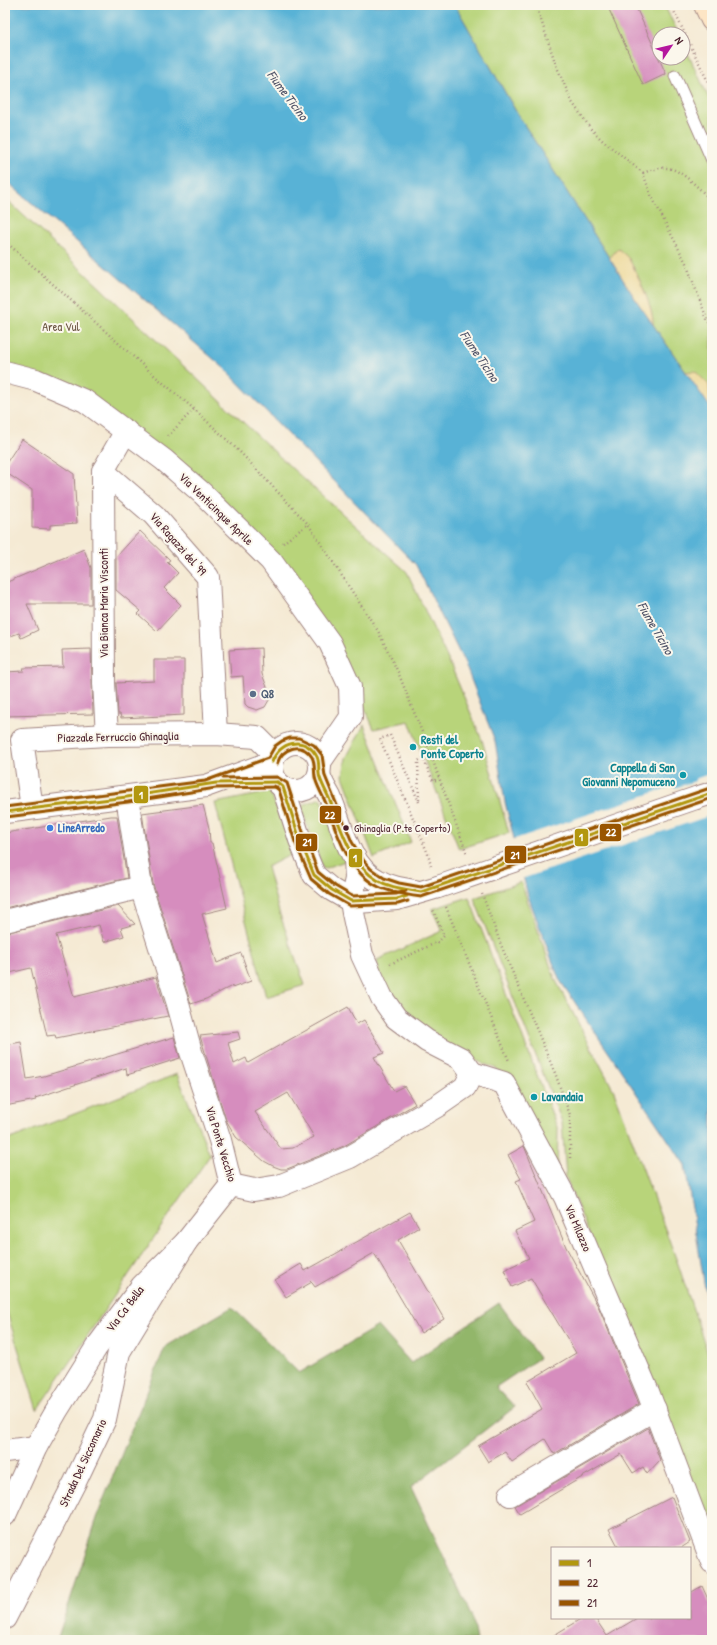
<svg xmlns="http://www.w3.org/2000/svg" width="717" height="1645" viewBox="0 0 717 1645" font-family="'Patrick Hand',sans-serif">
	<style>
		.green { fill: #b8d47a; stroke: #817a52 }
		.forest { fill: #92b66a; stroke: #6e6a4a }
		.sand { fill: #eeda9e; stroke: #9c7c64 }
		.water { fill: #59b2d6; stroke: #526880 }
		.pier { fill: #f5ead4 }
		.building { fill: #d68dbe; fill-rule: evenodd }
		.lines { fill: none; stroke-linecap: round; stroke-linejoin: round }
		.service-casing { stroke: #a08480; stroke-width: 13 }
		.minor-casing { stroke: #a08480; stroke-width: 24 }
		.tertiary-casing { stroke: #a08480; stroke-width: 24 }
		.secondary-casing { stroke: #a08480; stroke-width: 24 }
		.path { stroke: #a08480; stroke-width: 2.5; stroke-dasharray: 1 3; stroke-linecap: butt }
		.service { stroke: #fff; stroke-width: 11 }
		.minor { stroke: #fff; stroke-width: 22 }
		.tertiary { stroke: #fff; stroke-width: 22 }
		.secondary { stroke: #fde5c5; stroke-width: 22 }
		.minor-bridge-casing { stroke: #a08480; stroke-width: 24; stroke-linecap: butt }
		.minor-bridge { stroke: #fff; stroke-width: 22 }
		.bus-1-casing { stroke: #fbf7ec; stroke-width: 6 }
		.bus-2-casing { stroke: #fbf7ec; stroke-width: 6 }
		.bus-3-casing { stroke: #fbf7ec; stroke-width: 6 }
		.bus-1 { stroke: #b2970f; stroke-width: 3 }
		.bus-2 { stroke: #950; stroke-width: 3 }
		.bus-3 { stroke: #950; stroke-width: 3 }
		.service-dot { fill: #5c6f8a; stroke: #fbf7ec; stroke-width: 1.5 }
		.culture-dot { fill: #0f9aa8; stroke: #fbf7ec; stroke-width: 1.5 }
		.shop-dot { fill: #3f7fe0; stroke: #fbf7ec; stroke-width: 1.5 }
		.bus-dot { fill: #4a1f2b; stroke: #fbf7ec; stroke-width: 1.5 }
		.labels { text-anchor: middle; stroke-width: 4; stroke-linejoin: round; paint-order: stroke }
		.bus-label { font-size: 11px; fill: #4a1f2b; stroke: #fbf7ec; text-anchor: start }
		.park-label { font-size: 12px; fill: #6b5543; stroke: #fbf7ec }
		.street-label { font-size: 12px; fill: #4a1f2b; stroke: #fbf7ec }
		.service-label { font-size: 12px; font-weight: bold; fill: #4e5e75; stroke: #fbf7ec; text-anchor: start }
		.culture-label { font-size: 12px; font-weight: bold; fill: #0d838f; stroke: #fbf7ec; text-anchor: start }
		.shop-label { font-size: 12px; font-weight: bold; fill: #366cbe; stroke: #fbf7ec; text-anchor: start }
		.water-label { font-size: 13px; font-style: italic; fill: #4f5267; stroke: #fbf7ec }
		.line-badge { stroke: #fbf7ec; stroke-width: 1.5 }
		.badge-label { font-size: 11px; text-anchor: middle; font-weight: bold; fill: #fff }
	</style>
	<rect width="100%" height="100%" fill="#fbf7ec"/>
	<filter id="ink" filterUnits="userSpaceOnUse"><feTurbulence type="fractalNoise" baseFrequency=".025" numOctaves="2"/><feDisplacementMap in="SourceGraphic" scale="8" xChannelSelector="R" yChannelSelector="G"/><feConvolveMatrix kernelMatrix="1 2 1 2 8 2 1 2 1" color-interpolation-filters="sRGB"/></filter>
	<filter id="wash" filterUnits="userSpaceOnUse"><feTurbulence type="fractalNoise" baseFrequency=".012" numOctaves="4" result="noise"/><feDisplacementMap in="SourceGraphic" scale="16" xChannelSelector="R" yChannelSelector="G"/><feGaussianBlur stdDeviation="0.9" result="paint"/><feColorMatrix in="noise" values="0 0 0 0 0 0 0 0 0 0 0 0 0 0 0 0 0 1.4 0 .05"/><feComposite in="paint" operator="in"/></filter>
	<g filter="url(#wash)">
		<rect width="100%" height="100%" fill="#f5ead4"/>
		<g class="green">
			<path d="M455 5H664L679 34H659V58H683V43L712 105V410L636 300 518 115Z"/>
			<path d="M5 198 295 471 407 572 451 666 482 740 509 833 459 849 409 721 374 729 334 638 181 466 5 368Z"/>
			<path d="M364 725 411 842 374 858 343 776 346 758Z"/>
			<path d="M270 792 294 853 267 867 279 912 305 985 266 997 215 803Z"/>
			<path d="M321 798 345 861 323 869 300 806Z"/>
			<path d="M521 882 555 979 614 1091 678 1264 712 1366V1532L566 1178 562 1122 474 898Z"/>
			<path d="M469 897 558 1130 557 1176 497 1069 461 1054 399 1014 380 985 377 960 442 931 432 909Z"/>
			<path d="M177 1074 210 1155 37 1410 5 1306V1141Z"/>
		</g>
		<path class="forest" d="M499 1303 539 1358 496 1387 515 1407 411 1487 473 1619 477 1640H57L102 1503 165 1347 232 1307 299 1373 378 1326 411 1363Z"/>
		<g class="sand">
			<path d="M618 248C621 252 626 255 629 259 637 273 655 311 653 326L609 259Z"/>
			<path d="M695 371 709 385 711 405 710 408 685 372Z"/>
		</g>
		<path class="water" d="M5 5H455L518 115 636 300 712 410V1331L685 1165 559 979 528 896 505 802 495 741 465 664 416 565 224 368 5 180Z"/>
		<path class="pier" d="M712 773V815L521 879 512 840 673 786 674 788 695 781V779Z"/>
		<g id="blocks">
			<g class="building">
				<path d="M607 5H635L666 74 643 85Z"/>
				<path d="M22 439 74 474 77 523 50 525V529L32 528V490L5 472V465Z"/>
				<path d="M140 531 170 560 167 562 178 573 164 588 181 605 157 631 138 614 141 611 116 590V557Z"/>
				<path d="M84 549 91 568V604H27L38 630 21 638 19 633 5 638V583Z"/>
				<path d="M261 648 262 674 270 695 269 700 265 707 257 710 248 707 245 704 243 676 231 677 229 650Z"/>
				<path d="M91 649 93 714 5 716V672L24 671 23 668 63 667 62 650Z"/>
				<path d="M154 660H184V715L121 718 120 714H118L116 683 154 681Z"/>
				<path d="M203 805 209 828 210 843H212L227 908 202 914 217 963 241 953 251 981 232 988V986L206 999 191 1004 153 884 142 813Z"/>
				<path d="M111 816H117L127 878 5 908V833Z"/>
				<path d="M118 906 135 924 121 928 124 936 104 942 99 925 56 935 74 997 156 977 168 1016 56 1038 55 1035 47 1036 31 968 5 974V933Z"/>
				<path d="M348 1007 357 1024 364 1020 384 1053 374 1057 394 1091 404 1086 415 1104 344 1146 287 1169H281L273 1166 264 1161 236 1137 226 1120 200 1036 238 1032 240 1039 228 1043 234 1064 246 1058 248 1063ZM288 1093 314 1137 293 1148 281 1149 255 1112Z"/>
				<path d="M174 1037 180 1058 127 1075 126 1068 35 1098 36 1100 5 1106V1045L21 1042 27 1079 44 1076Z"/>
				<path d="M524 1146 566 1247 599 1308 639 1404 554 1454 545 1439 512 1462 505 1452 488 1462 478 1446 542 1409 527 1382 576 1353 531 1278 512 1287 504 1270 529 1258 515 1231 534 1222 516 1181 521 1179 508 1155Z"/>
				<path d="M410 1212 419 1227 398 1240 444 1319 421 1333 374 1253 315 1287 310 1280 312 1282 286 1297 275 1280 301 1264 305 1271Z"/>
				<path d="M648 1428 660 1460 647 1474 643 1467 633 1473 621 1454 520 1514 515 1506Z"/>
				<path d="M672 1497 690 1542 681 1548H619L609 1529Z"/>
				<path d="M702 1586 712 1608V1640H546L582 1618H595L607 1636 637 1618H690V1593Z"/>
			</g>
		</g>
	</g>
	<g filter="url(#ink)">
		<use href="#blocks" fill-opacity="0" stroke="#a08480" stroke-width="1"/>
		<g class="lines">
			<defs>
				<path id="service" d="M675 76 712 160"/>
				<g id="minor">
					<path d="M103 471 154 515 208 577 216 734"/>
					<path d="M107 735 104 683 103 471 126 431"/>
					<path d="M319 775C322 783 326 790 330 797 342 825 348 865 377 880 389 887 402 889 415 891"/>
					<path d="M283 787 300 840 314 875 332 890 351 901 357 902 397 899 438 887"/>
					<path d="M127 797 141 887 178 1004 191 1052 220 1140 231 1185"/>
					<path d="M696 798 712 793"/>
					<path d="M32 808 22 740 107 735 216 734 257 737 275 755"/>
					<path d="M355 858 356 879 351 901 353 913 362 955 382 998 396 1018 427 1041 462 1059 472 1073"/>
					<path d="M5 921 141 887"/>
					<path d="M472 1073 504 1083 565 1197 648 1392 712 1562"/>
					<path d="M231 1185 254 1190 279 1186 350 1157 439 1105 465 1087 472 1073"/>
					<path d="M5 1451 36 1447"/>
					<path d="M510 1495 655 1409"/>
					<path d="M5 1515 36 1447 56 1412 96 1348 142 1286 186 1242 231 1185"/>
					<path d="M5 1618 75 1482 105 1419 119 1352 186 1242"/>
				</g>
				<g id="tertiary">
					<path d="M5 372 36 380 85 401 164 460 202 493 271 561 330 643 350 687 351 717 320 762"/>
					<circle cx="296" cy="767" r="24"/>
					<path d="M5 812 206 786 272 762"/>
				</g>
				<path id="secondary" d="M705 5 712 20"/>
			</defs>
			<use href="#service" class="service-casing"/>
			<use href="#minor" class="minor-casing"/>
			<use href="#tertiary" class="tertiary-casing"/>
			<use href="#secondary" class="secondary-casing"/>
			<g class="path">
				<path d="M536 5 556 65 572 102 591 129 602 140 643 173 651 195 686 263 707 319 712 328"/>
				<path d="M671 5 712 90"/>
				<path d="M643 173C651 170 659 167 667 168 682 169 701 191 712 201"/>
				<path d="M5 241 155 376 194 409 240 452 308 524 378 631 398 672 426 742 467 854"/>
				<path d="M168 436 194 409"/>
				<path d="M283 543 308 524"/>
				<path d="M419 800 418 761 423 758 433 781 439 779"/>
				<path d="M419 802 390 735 380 739 428 854 431 866"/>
				<path d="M482 894 501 945 555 1073 570 1115V1159"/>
				<path d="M446 907 509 1061"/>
				<path d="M390 964 438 942 444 936 433 910"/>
			</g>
			<use href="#service" class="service"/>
			<use href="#minor" class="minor"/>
			<use href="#tertiary" class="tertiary"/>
			<use href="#secondary" class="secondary"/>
			<defs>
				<path id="minor-bridge" d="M438 887 696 798"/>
			</defs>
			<use href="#minor-bridge" class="minor-bridge-casing"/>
			<use href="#minor-bridge" class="minor-bridge"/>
			<defs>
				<g id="bus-1">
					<path d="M272 762C279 742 304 735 316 755 321 762 317 771 320 778 323 787 328 795 331 803 342 831 351 864 377 880 390 888 406 889 421 892L712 793"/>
					<path d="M277 782 283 787 300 840 314 875 332 890 351 901 397 899 407 896"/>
					<path d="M5 812 127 797 216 783 277 782"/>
				</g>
				<g id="bus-2">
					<path d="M277 764C282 748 301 741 312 757 316 764 313 773 316 781 319 790 324 798 327 806 338 836 348 872 379 887 392 893 407 895 421 897L712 798"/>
					<path d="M274 786 279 790 295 842 311 879 329 894 350 906 398 904 408 901"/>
					<path d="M6 817 128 802 216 788 277 787"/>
				</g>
				<g id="bus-3">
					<path d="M223 778 277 777 287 783 305 838 318 872 335 886 352 896 396 894 406 891"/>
					<path d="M5 807 205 781 268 758 275 746 282 741 290 738H299L314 745 322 755 325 776 352 842 364 861 371 869 384 878 399 883 421 887 710 788"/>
				</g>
			</defs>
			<use href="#bus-1" class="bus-1-casing"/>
			<use href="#bus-2" class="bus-2-casing"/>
			<use href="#bus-3" class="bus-3-casing"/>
			<use href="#bus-1" class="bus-1"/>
			<use href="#bus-2" class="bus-2"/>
			<use href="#bus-3" class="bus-3"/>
		</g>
	</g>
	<circle class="service-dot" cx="253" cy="694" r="4"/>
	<g class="culture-dot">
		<circle cx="413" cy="747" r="4"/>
		<circle cx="683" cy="775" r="4"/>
		<circle cx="534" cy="1097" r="4"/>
	</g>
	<circle class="shop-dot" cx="50" cy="828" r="4"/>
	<circle class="bus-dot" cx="346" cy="828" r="3.5"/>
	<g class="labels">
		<g class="bus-label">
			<text x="354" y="832">Ghinaglia (P.te Coperto)</text>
		</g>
		<g class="park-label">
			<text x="61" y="331">Area Vul</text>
		</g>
		<g class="street-label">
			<text transform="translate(216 509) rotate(44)" y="4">Via Venticinque Aprile</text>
			<text transform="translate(178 544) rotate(49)" y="4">Via Ragazzi del '99</text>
			<text transform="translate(104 603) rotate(-90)" y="4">Via Bianca Maria Visconti</text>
			<text transform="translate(118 737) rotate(-1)" y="4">Piazzale Ferruccio Ghinaglia</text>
			<text transform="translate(221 1144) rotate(73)" y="4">Via Ponte Vecchio</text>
			<text transform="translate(578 1228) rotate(67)" y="4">Via Milazzo</text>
			<text transform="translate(125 1309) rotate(-53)" y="4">Via Ca' Bella</text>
			<text transform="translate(83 1463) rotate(-65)" y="4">Strada Del Siccomario</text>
		</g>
		<g class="service-label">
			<text x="261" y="698">Q8</text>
		</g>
		<g class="culture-label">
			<text x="421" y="744">Resti del<tspan x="421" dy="14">Ponte Coperto</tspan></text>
			<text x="675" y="772" text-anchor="end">Cappella di San<tspan x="675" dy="14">Giovanni Nepomuceno</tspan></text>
			<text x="542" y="1101">Lavandaia</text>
		</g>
		<g class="shop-label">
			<text x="58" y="832">LineArredo</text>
		</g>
		<g class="water-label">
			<text transform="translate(288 95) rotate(53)" y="5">Fiume Ticino</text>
			<text transform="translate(480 356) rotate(56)" y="5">Fiume Ticino</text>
			<text transform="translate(656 628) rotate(60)" y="5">Fiume Ticino</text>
		</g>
	</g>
	<g class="line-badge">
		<rect x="133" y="785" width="16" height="19" rx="4" fill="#b2970f"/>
		<rect x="319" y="805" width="23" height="19" rx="4" fill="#950"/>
		<rect x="599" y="823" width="23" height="19" rx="4" fill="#950"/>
		<rect x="574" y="828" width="15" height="19" rx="4" fill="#b2970f"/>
		<rect x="295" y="833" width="23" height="19" rx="4" fill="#950"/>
		<rect x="504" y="845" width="23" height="19" rx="4" fill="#950"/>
		<rect x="348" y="848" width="15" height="20" rx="4" fill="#b2970f"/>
	</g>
	<g class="badge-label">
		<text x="141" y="799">1</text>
		<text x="330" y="819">22</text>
		<text x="611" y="836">22</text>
		<text x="581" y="841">1</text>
		<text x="307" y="846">21</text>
		<text x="515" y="859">21</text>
		<text x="355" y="862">1</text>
	</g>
	<rect width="717" height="1645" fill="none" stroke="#fbf7ec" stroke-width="20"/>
	<rect x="551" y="1547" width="140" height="72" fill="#fbf7ec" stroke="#b4a19f"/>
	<rect x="559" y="1560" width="20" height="6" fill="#b2970f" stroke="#b4a19f"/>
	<text x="587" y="1567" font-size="12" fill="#4a1f2b">1</text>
	<rect x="559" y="1580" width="20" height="6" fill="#995500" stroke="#b4a19f"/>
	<text x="587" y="1587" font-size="12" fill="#4a1f2b">22</text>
	<rect x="559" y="1600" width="20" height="6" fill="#995500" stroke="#b4a19f"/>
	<text x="587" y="1607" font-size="12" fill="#4a1f2b">21</text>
	<g transform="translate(671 46) rotate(55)"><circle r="19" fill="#fbf7ec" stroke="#b4a19f"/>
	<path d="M0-3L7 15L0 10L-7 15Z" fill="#b5179e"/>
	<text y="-6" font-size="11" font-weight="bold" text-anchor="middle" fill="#4a1f2b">N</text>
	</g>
</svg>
